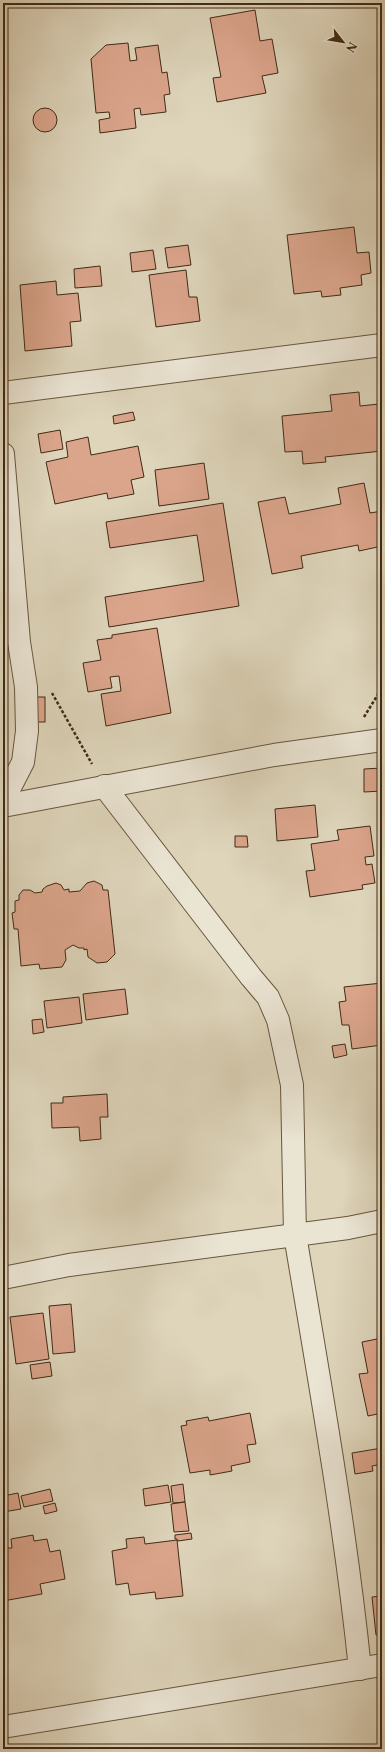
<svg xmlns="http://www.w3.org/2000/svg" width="385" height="1752" viewBox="0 0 385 1752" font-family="'Libre Caslon Text',serif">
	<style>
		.building { fill: #dba58c; stroke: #412b14 }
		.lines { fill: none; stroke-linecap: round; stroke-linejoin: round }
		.minor-casing { stroke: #68563e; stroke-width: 24 }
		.path { stroke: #412b14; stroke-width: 2.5; stroke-dasharray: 3 2; stroke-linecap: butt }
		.minor { stroke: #eae4d3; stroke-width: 22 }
	</style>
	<rect width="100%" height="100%" fill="#ded5bb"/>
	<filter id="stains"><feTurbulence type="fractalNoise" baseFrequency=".005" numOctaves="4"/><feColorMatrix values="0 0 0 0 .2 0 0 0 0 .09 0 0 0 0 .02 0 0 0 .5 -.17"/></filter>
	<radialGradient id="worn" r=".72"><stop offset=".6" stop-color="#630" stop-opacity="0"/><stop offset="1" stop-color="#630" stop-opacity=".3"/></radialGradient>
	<g class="building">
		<path d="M255 10 260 41 272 39 278 73 262 76 266 93 217 102 213 78 221 77 210 18Z"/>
		<path d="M128 43 130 61 137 60 135 48 158 45 162 73 167 72 170 94 164 95 166 112 141 115 140 108 134 109 136 128 100 133 99 120 110 118 109 112 96 113 91 59 106 45Z"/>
		<circle cx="45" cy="120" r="12"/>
		<path d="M354 227 357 253 369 252 371 273 361 275 362 285 340 288 341 295 322 297 321 291 294 294 287 235Z"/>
		<path d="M188 245 191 265 168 268 165 248Z"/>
		<path d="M153 250 156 269 132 272 130 253Z"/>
		<path d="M100 266 102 286 75 288 74 269Z"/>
		<path d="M186 270 189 297H197L200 321 156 327 149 275Z"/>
		<path d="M56 281 57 295 78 293 81 321 70 322 72 346 25 351 20 285Z"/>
		<path d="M359 392 360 406 379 404 382 451 325 457 326 462 303 464 302 451 285 452 282 416 332 411 330 395Z"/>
		<path d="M133 412 135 420 114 424 113 416Z"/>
		<path d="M60 430 63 449 41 453 38 434Z"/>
		<path d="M88 437 91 455 138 446 144 477 131 480 134 494 108 499 107 493 55 504 46 462 68 457 66 442Z"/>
		<path d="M204 463 209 499 159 506 155 470Z"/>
		<path d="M364 483 370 513 382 511V546L359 551 358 545 301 556 303 568 272 574 258 502 285 497 289 514 341 504 338 488Z"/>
		<path d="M223 503 239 606 109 627 105 597 204 581 197 535 110 548 106 522Z"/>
		<path d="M157 628 171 713 106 726 101 694 121 691 119 676 110 677 112 688 88 692 83 663 101 660 97 640 112 638V635Z"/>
		<rect x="33" y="697" width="12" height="25"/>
		<path d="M382 768V791L364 792V769Z"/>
		<path d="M315 805 318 837 277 841 275 809Z"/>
		<path d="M370 826 374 856 365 857 366 865 372 864 375 883 362 885 363 889 310 897 306 871 315 870 311 844 339 840 337 830Z"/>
		<path d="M235 836H247L248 847H235Z"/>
		<path d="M94 881 102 885 103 890H108L115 954 107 962 97 963 88 957 87 949 84 950V948H79L73 945 65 950 66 960 62 967 40 969 39 964 21 966 18 929H14L12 913 15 912V901L19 900V895L23 890H30L35 893 42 892 43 889 47 886 56 883 61 885 64 890 69 889V892L80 891 87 883Z"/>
		<path d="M382 983V1045L352 1049 349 1025H342L339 1002 346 1001 344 987Z"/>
		<path d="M125 989 128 1014 86 1020 83 994Z"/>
		<path d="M79 997 82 1023 47 1028 44 1001Z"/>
		<path d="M42 1019 44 1032 33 1034 32 1020Z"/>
		<path d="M345 1044 347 1055 334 1058 332 1046Z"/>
		<path d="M107 1094 108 1117H100L101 1139 80 1141 79 1127 52 1128 51 1103H63V1097Z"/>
		<path d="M71 1304 75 1352 53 1354 49 1306Z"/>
		<path d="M43 1313 49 1359 16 1364 10 1317Z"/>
		<path d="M382 1338V1413L368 1416 359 1374 368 1373 362 1342Z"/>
		<path d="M50 1362 52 1376 32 1379 30 1365Z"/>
		<path d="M250 1413 256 1444 247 1445 250 1462 231 1466 232 1471 210 1475V1470L190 1473 181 1426 187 1425 186 1421 208 1417 209 1421Z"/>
		<path d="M382 1448V1464L372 1466 373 1471 355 1474 352 1453Z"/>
		<path d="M183 1484 185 1502 173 1503 171 1486Z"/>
		<path d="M168 1485 171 1502 145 1506 143 1489Z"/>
		<path d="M50 1489 53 1501 24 1507 21 1496Z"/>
		<path d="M18 1493 21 1509 3 1512V1496Z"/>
		<path d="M185 1502 189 1531 174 1532 171 1504Z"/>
		<path d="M55 1503 57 1511 45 1514 43 1506Z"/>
		<path d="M191 1533 192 1539 178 1541 177 1539H175V1535Z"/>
		<path d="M33 1535 34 1541 47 1539 50 1552 60 1550 65 1579 40 1584 42 1594 3 1601V1541L6 1540 7 1548H12L11 1539Z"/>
		<path d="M144 1537 145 1544 177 1540 183 1596 156 1599 155 1592 130 1595 128 1583 116 1585 112 1551 127 1548 126 1539Z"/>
		<path d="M382 1596V1635H376L372 1597Z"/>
	</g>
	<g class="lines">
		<defs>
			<g id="minor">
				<path d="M3 393 382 345"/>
				<path d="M3 454 19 642 26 687 27 731 23 762 3 801"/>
				<path d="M104 786 251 977 268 997 278 1020 292 1085 295 1235 348 1228 382 1221"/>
				<path d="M3 806 274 755 382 740"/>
				<path d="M3 1278 69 1265 295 1235C319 1379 345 1523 360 1669"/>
				<path d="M3 1727 382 1665"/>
			</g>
		</defs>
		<use href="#minor" class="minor-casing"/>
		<g class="path">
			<path d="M52 693 92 764"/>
			<path d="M364 717 382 688"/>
		</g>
		<use href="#minor" class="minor"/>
	</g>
	<rect width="385" height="1752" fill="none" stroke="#ded5bb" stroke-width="16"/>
	<rect x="4" y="4" width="377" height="1744" fill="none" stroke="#412b14" stroke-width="2"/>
	<rect x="8" y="8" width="369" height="1736" fill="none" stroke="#412b14"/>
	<g transform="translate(343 42) rotate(121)" stroke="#eae4d3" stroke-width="3" paint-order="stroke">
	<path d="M0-3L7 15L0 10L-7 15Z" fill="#412b14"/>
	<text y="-6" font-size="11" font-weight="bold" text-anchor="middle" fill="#412b14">N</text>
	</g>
	<rect width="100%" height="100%" filter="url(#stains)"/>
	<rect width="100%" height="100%" fill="url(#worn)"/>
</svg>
